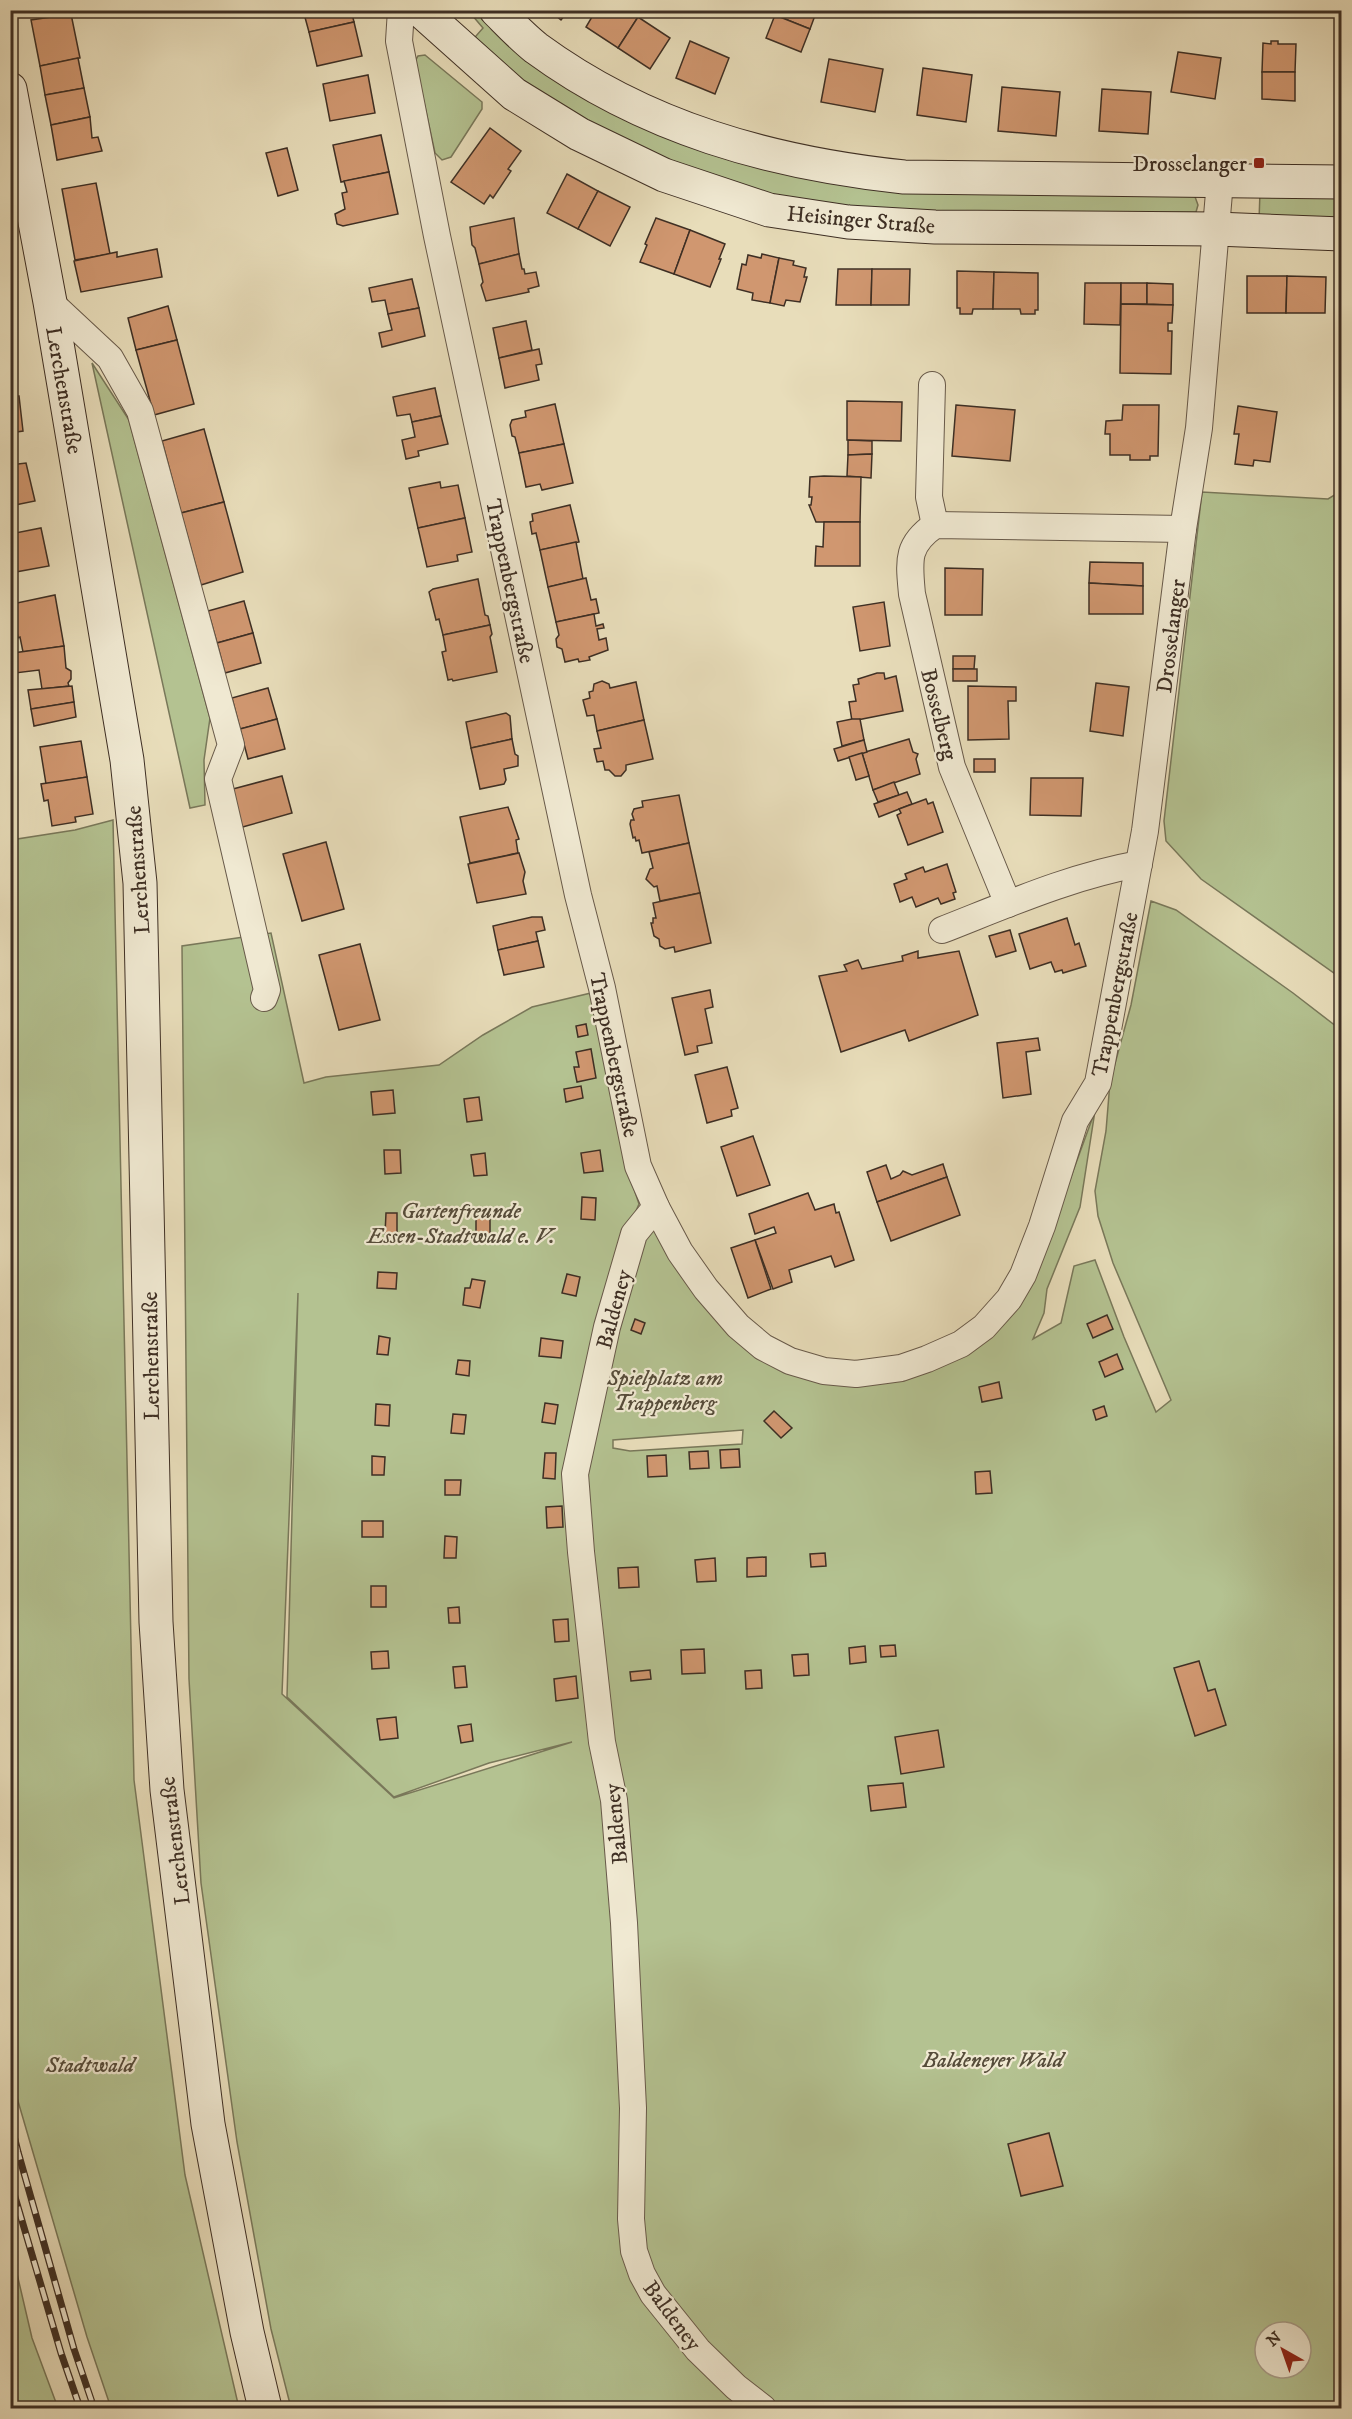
<svg xmlns="http://www.w3.org/2000/svg" width="1352" height="2419" viewBox="0 0 1352 2419" font-family="'IM FELL DW Pica',serif">
	<style>
		.green { fill: #b4c291; stroke: #79785a; stroke-width: 1.5; fill-rule: evenodd }
		.building { fill: #d09770; stroke: #3e2f24; stroke-width: 1.5 }
		.lines { fill: none; stroke-linecap: round; stroke-linejoin: round }
		.minor-casing { stroke: #685a4a; stroke-width: 28 }
		.secondary-casing { stroke: #3e2f24; stroke-width: 35 }
		.minor { stroke: #f0e9d2; stroke-width: 26 }
		.secondary { stroke: #f0e9d2; stroke-width: 33 }
		.rail-casing { stroke: #3e2f24; stroke-width: 7 }
		.rail { stroke: #f0e9d2; stroke-width: 4.5; stroke-dasharray: 14; stroke-linecap: butt }
		.poi-dot { fill: #8f2418; stroke: #f0e9d2; stroke-width: 2 }
		.labels { text-anchor: middle; stroke-width: 4.5; stroke-linejoin: round; paint-order: stroke }
		.poi-label { font-size: 22px; fill: #3e2f24; stroke: #f0e9d2; text-anchor: end }
		.street-label { font-size: 22px; fill: #3e2f24; stroke: #f0e9d2 }
		.park-label { font-size: 22px; font-style: italic; fill: #564c3a; stroke: #f0e9d2 }
	</style>
	<rect width="100%" height="100%" fill="#e8ddba"/>
	<filter id="stains"><feTurbulence type="fractalNoise" baseFrequency=".00333" numOctaves="4"/><feColorMatrix values="0 0 0 0 .2 0 0 0 0 .09 0 0 0 0 .02 0 0 0 .5 -.17"/></filter>
	<radialGradient id="worn" r=".72"><stop offset=".6" stop-color="#630" stop-opacity="0"/><stop offset="1" stop-color="#630" stop-opacity=".3"/></radialGradient>
	<g class="green">
		<path d="M477 11 496 27 708 149 1194 194 1198 205 1196 212 927 217 771 197 604 136 469 44 483 28 472 15Z"/>
		<path d="M425 55 482 102V109L451 157 442 160 435 153 415 61 418 56Z"/>
		<path d="M1260 192 1341 193V223L1259 221Z"/>
		<path d="M92 363 129 420 210 718 204 760 205 805 190 808Z"/>
		<path d="M1341 491V978L1201 879 1166 841 1164 821 1202 492 1328 499Z"/>
		<path d="M113 820 134 1780 185 2175 239 2408H111L87 2337 13 2084 11 2069V840L75 830Z"/>
		<path d="M1151 901 1176 910 1293 993 1341 1030V2408H291L271 2329 237 2142 201 1883 189 1679 182 946 271 933 304 1083 326 1077 439 1065 483 1035 532 1007 591 993 625 1161 639 1204 621 1246 638 1236 655 1216 702 1294 832 1377 976 1341 1064 1196 1095 1111 1080 1207 1047 1289 1044 1313 1033 1339 1061 1323 1074 1266 1095 1260 1124 1337 1156 1412 1171 1400 1113 1263 1098 1216 1095 1191 1106 1131 1110 1082 1131 1005ZM298 1293 287 1697 394 1797 489 1763 572 1742 394 1798 282 1694ZM743 1430 742 1444 630 1451 613 1448V1440ZM1265 2332H1301V2368H1265Z"/>
		<path d="M11 2248 32 2338 58 2408H11Z"/>
	</g>
	<g class="building">
		<path d="M303 10H351L354 22 309 32Z"/>
		<path d="M549 10H569L561 20Z"/>
		<path d="M596 10H627L638 17 618 48 586 27Z"/>
		<path d="M777 10H817L810 29 775 15Z"/>
		<path d="M71 14 80 58 40 66 31 20Z"/>
		<path d="M775 15 810 29 801 52 766 38Z"/>
		<path d="M638 17 670 38 650 69 618 48Z"/>
		<path d="M354 22 362 56 317 66 309 32Z"/>
		<path d="M690 41 729 58 715 94 676 78Z"/>
		<path d="M1271 41H1278V44H1296L1295 72H1262L1263 43 1271 44Z"/>
		<path d="M1178 52 1221 58 1215 99 1171 92Z"/>
		<path d="M78 58 84 88 45 95 40 66Z"/>
		<path d="M829 59 883 69 875 112 821 102Z"/>
		<path d="M923 68 972 75 966 122 917 115Z"/>
		<path d="M1262 72H1295V101L1262 99Z"/>
		<path d="M368 75 375 113 330 121 323 84Z"/>
		<path d="M1002 87 1060 92 1056 136 998 131Z"/>
		<path d="M84 88 90 117 51 125 45 95Z"/>
		<path d="M1102 89 1151 92 1148 134 1099 131Z"/>
		<path d="M90 117 92 138 98 137 102 151 57 160 51 125Z"/>
		<path d="M490 128 521 151 508 169 511 171 493 198 490 195 484 204 451 182Z"/>
		<path d="M381 135 389 172 341 182 333 145Z"/>
		<path d="M287 148 298 190 278 196 266 153Z"/>
		<path d="M389 172 398 214 343 226 337 224 335 214 345 209 342 193 347 192 344 181Z"/>
		<path d="M567 174 598 191 578 229 547 213Z"/>
		<path d="M96 183 110 254 75 260 62 189Z"/>
		<path d="M598 191 630 207 610 246 578 229Z"/>
		<path d="M514 218 519 254 479 264 475 248 472 245 470 227Z"/>
		<path d="M656 218 690 230 674 274 640 262 647 245 645 244Z"/>
		<path d="M690 230 725 244 719 259H721L710 287 674 274Z"/>
		<path d="M157 249 162 277 81 292 74 261 117 252V257Z"/>
		<path d="M519 254 522 269H524L525 274 536 272 539 286 528 289 529 292 486 301 481 285 483 282 479 264Z"/>
		<path d="M762 254 779 258 770 303 752 300 753 293 737 289 742 264 746 265 748 255 761 258Z"/>
		<path d="M779 258 794 261 793 265 806 268 804 277H807L800 302 786 300 784 306 770 303Z"/>
		<path d="M838 269H872L871 305H836Z"/>
		<path d="M872 269H910L909 305H871Z"/>
		<path d="M957 271 994 272 993 309H973L972 314H960V308H957Z"/>
		<path d="M994 272 1038 273V310H1035V314H1021L1020 309H993Z"/>
		<path d="M1247 276H1287L1286 313H1247Z"/>
		<path d="M1287 276 1326 277 1325 313H1286Z"/>
		<path d="M412 279 419 308 388 314 385 300 372 302 369 288Z"/>
		<path d="M1085 283H1121L1120 325 1084 324Z"/>
		<rect x="1121" y="283" width="26" height="21"/>
		<path d="M1147 283 1173 284V305L1147 304Z"/>
		<path d="M1121 304 1173 305 1172 323H1168V331H1172L1171 374 1120 373Z"/>
		<path d="M168 306 177 340 136 350 128 318Z"/>
		<path d="M419 308 425 336 382 347 379 333 392 330 388 314Z"/>
		<path d="M526 321 532 350 499 358 493 328Z"/>
		<path d="M177 340 194 404 154 415 136 350Z"/>
		<path d="M539 349 542 364 536 365 539 380 505 388 499 358Z"/>
		<path d="M13 382 16 396H19L23 431 10 433V383Z"/>
		<path d="M435 388 441 416 412 422 410 414 397 416 393 397Z"/>
		<path d="M847 401 902 402 901 441 847 440Z"/>
		<path d="M555 404 564 444 519 453 515 437 512 436 510 425 512 420 526 417 525 411Z"/>
		<path d="M956 405 1015 410 1010 461 952 456Z"/>
		<path d="M1123 405H1159L1158 456H1150V460H1130V455H1110V434H1105L1106 421 1122 420Z"/>
		<path d="M1238 406 1277 412 1270 462 1254 460 1253 466 1235 464 1239 434H1234Z"/>
		<path d="M441 416 448 444 418 451 419 456 406 459 402 440 415 437 412 422Z"/>
		<path d="M204 429 224 502 181 513 162 441Z"/>
		<path d="M848 440 872 441V454L848 455Z"/>
		<path d="M564 444 573 483 542 490 540 484 526 487 519 453Z"/>
		<path d="M872 454 871 478 847 476 848 455Z"/>
		<path d="M26 463 35 501 10 506V465Z"/>
		<path d="M824 476 861 477 860 522H816L809 505H811L812 497H809L810 477Z"/>
		<path d="M440 482 441 488 458 485 465 518 418 528 409 488Z"/>
		<path d="M224 502 243 572 201 585 181 513Z"/>
		<path d="M570 505 579 542 540 550 536 533 532 534 530 522 533 521 532 514Z"/>
		<path d="M465 518 472 552 457 555 458 561 427 567 418 528Z"/>
		<path d="M824 522H860V566H815L816 546 823 547Z"/>
		<path d="M41 528 49 566 10 573V534Z"/>
		<path d="M576 542 583 579 548 587 540 550Z"/>
		<path d="M1090 562 1143 563V586L1089 583Z"/>
		<path d="M945 568 983 569 982 615H945Z"/>
		<path d="M586 578 591 600 596 599 599 613 556 622 548 587Z"/>
		<path d="M478 579 485 615 488 616 490 625 443 635 439 619 436 620 429 592 433 589Z"/>
		<path d="M1089 583 1143 586V614H1089Z"/>
		<path d="M55 595 64 646 23 652 20 637 18 638 12 604Z"/>
		<path d="M244 601 253 633 217 643 208 611Z"/>
		<path d="M884 602 890 646 860 651 853 607Z"/>
		<path d="M594 614 596 626 603 624 604 628 597 629 599 640 606 638 608 650 589 657 590 660 579 662 578 659 565 662 562 649 557 647 556 639 559 635 556 622Z"/>
		<path d="M490 625 492 634 490 637 497 672 453 681 452 679 448 680 442 652 446 651 443 635Z"/>
		<path d="M253 633 261 663 225 673 217 643Z"/>
		<path d="M64 646 66 668 71 671V679L68 683 69 686 42 689 39 670 15 673 13 653Z"/>
		<path d="M953 656H975L974 669H953Z"/>
		<rect x="953" y="669" width="24" height="12"/>
		<path d="M877 673H884L885 679 896 676 903 711 852 721 849 702 856 701 853 685 859 684 858 679Z"/>
		<path d="M602 681 609 684 610 688 636 682 644 720 597 731 594 715 587 716 583 700 590 698 589 692 593 691 594 684Z"/>
		<path d="M1096 683 1129 687 1123 736 1090 731Z"/>
		<path d="M72 686 74 702 31 709 28 690Z"/>
		<path d="M968 686 1016 687V701H1008L1009 739 968 740Z"/>
		<path d="M268 688 277 719 240 729 232 698Z"/>
		<path d="M74 702 76 717 34 726 31 709Z"/>
		<path d="M506 713 510 716 512 739 471 748 466 722Z"/>
		<path d="M277 719 285 749 248 759 240 729Z"/>
		<path d="M852 719H860L864 740 842 746 837 722Z"/>
		<path d="M644 720 653 759 626 765V770L621 776H615L609 770H605L603 761 597 762 594 749 601 748 597 731Z"/>
		<path d="M512 739 515 754 518 756V766L504 769 506 780 504 784 480 789 471 748Z"/>
		<path d="M909 739 913 752 918 754 916 759 920 774 873 790 862 753Z"/>
		<path d="M864 740 867 752 838 761 834 749Z"/>
		<path d="M81 741 87 777 46 784 40 747Z"/>
		<path d="M862 753 869 776 856 780 849 757Z"/>
		<rect x="974" y="759" width="21" height="13"/>
		<path d="M282 776 292 813 239 828 229 790Z"/>
		<path d="M87 777 93 814 75 817 76 822 52 826 48 800 44 801 41 784Z"/>
		<path d="M1031 778H1083L1081 816 1030 815Z"/>
		<path d="M894 782 899 795 878 802 873 790Z"/>
		<path d="M907 792 912 804 879 817 874 804Z"/>
		<path d="M679 795 689 843 642 853 639 840 636 841 635 837 633 838 630 824 631 820H634L632 814 634 809 643 807 642 801Z"/>
		<path d="M926 799 928 804 933 802 943 832 908 845 897 815 901 813 899 809Z"/>
		<path d="M508 807 519 839 516 840 518 853 470 863 460 817Z"/>
		<path d="M326 842 344 909 302 921 283 854Z"/>
		<path d="M689 843 700 893 660 901 657 886 654 887 646 879 650 869 653 868 649 852Z"/>
		<path d="M519 853 525 872 523 881 526 894 477 903 468 864Z"/>
		<path d="M947 864 956 892 953 893 955 899 941 904 938 898 916 907 912 897 900 902 894 884 907 879 905 874 923 867 925 872Z"/>
		<path d="M700 893 711 943 675 952 674 947 665 949 660 946 659 939 654 936 651 923H653V918H656L653 903Z"/>
		<path d="M532 917H542L545 930 536 932 538 941 498 950 493 926Z"/>
		<path d="M1067 918 1075 945 1079 943 1086 966 1063 973 1062 970 1055 972 1051 962 1030 969 1019 934Z"/>
		<path d="M1010 930 1016 951 996 957 989 936Z"/>
		<path d="M538 941 544 967 504 975 498 950Z"/>
		<path d="M360 944 380 1020 339 1030 319 955Z"/>
		<path d="M918 951V958L959 951 978 1015 909 1041 905 1030 841 1052 819 976 847 971 844 965 858 960 862 969 903 961 902 956Z"/>
		<path d="M710 990 713 1007 705 1009 712 1043 697 1046 698 1052 685 1055 672 998Z"/>
		<path d="M586 1024 588 1035 578 1037 576 1026Z"/>
		<path d="M1038 1038 1040 1050 1026 1052 1031 1094 1003 1098 997 1043Z"/>
		<path d="M591 1049 596 1078 577 1082 574 1067H579L576 1052Z"/>
		<path d="M727 1067 738 1108 731 1110 732 1116 707 1123 695 1075Z"/>
		<path d="M581 1086 583 1098 566 1102 564 1089Z"/>
		<path d="M393 1090 395 1113 373 1115 371 1092Z"/>
		<path d="M479 1097 482 1120 467 1122 464 1099Z"/>
		<path d="M753 1136 770 1185 737 1196 721 1147Z"/>
		<path d="M384 1150H400L401 1173 385 1174Z"/>
		<path d="M600 1150 603 1171 584 1173 581 1153Z"/>
		<path d="M485 1153 487 1175 474 1176 471 1155Z"/>
		<path d="M943 1164 947 1177 877 1202 867 1172 886 1165 891 1179 900 1175 903 1171 912 1175Z"/>
		<path d="M947 1177 960 1215 891 1241 877 1202Z"/>
		<path d="M808 1193 815 1210 834 1204 836 1213 839 1212 854 1260 835 1267 831 1256 789 1270 792 1282 773 1289 755 1240 776 1233 774 1227 755 1234 749 1214Z"/>
		<path d="M582 1197 596 1198 595 1220 581 1219Z"/>
		<path d="M386 1213H397V1234H385Z"/>
		<path d="M476 1214 490 1215V1238L476 1237Z"/>
		<path d="M755 1240 771 1289 748 1298 731 1248Z"/>
		<path d="M378 1272 397 1273 396 1289 377 1288Z"/>
		<path d="M567 1274 580 1277 576 1296 562 1293Z"/>
		<path d="M472 1279 485 1281 480 1308 463 1305 465 1288H470Z"/>
		<path d="M1107 1315 1113 1329 1093 1338 1087 1324Z"/>
		<path d="M635 1319 645 1323 641 1334 631 1330Z"/>
		<path d="M379 1336 390 1338 388 1355 377 1354Z"/>
		<path d="M541 1338 563 1341 561 1358 539 1356Z"/>
		<path d="M1117 1354 1123 1369 1105 1377 1099 1362Z"/>
		<path d="M458 1360 470 1361 469 1376 456 1374Z"/>
		<path d="M999 1382 1002 1398 982 1402 979 1387Z"/>
		<path d="M545 1403 558 1405 555 1424 542 1422Z"/>
		<path d="M376 1404 390 1405 389 1426 375 1425Z"/>
		<path d="M1104 1406 1107 1416 1096 1420 1093 1410Z"/>
		<path d="M774 1411 792 1428 781 1438 764 1421Z"/>
		<path d="M453 1414 466 1415 464 1434 451 1433Z"/>
		<path d="M739 1449 740 1467 721 1468 720 1450Z"/>
		<path d="M708 1451 709 1468 690 1469 689 1452Z"/>
		<path d="M545 1453H556L555 1479 543 1478Z"/>
		<path d="M666 1455 667 1476 648 1477 647 1456Z"/>
		<path d="M372 1456 385 1457 384 1475H372Z"/>
		<path d="M990 1471 992 1493 976 1494 975 1472Z"/>
		<path d="M445 1480H461L460 1495H445Z"/>
		<path d="M562 1506 563 1527 547 1528 546 1507Z"/>
		<rect x="362" y="1521" width="21" height="16"/>
		<path d="M445 1536 457 1537 456 1558H444Z"/>
		<path d="M825 1553 826 1566 811 1567 810 1554Z"/>
		<path d="M766 1557V1576L747 1577V1558Z"/>
		<path d="M715 1558 716 1581 697 1582 695 1560Z"/>
		<path d="M638 1567 639 1587 619 1588 618 1568Z"/>
		<rect x="371" y="1586" width="15" height="21"/>
		<path d="M459 1607 460 1623H449L448 1608Z"/>
		<path d="M568 1619 569 1641 555 1642 553 1620Z"/>
		<path d="M895 1645 896 1656 881 1657 880 1646Z"/>
		<path d="M865 1646 866 1662 850 1664 849 1648Z"/>
		<path d="M704 1649 705 1673 682 1674 681 1650Z"/>
		<path d="M388 1651 389 1668 372 1669 371 1652Z"/>
		<path d="M808 1654 809 1675 794 1676 792 1655Z"/>
		<path d="M1199 1661 1208 1691 1215 1689 1226 1725 1195 1736 1174 1668Z"/>
		<path d="M465 1666 467 1687 455 1688 453 1667Z"/>
		<path d="M650 1670 651 1679 631 1681 630 1672Z"/>
		<path d="M761 1670 762 1688 746 1689 745 1671Z"/>
		<path d="M576 1676 578 1698 556 1701 554 1679Z"/>
		<path d="M396 1717 398 1738 380 1740 377 1719Z"/>
		<path d="M471 1724 473 1741 461 1743 458 1726Z"/>
		<path d="M938 1730 944 1767 901 1774 895 1737Z"/>
		<path d="M903 1783 906 1807 871 1811 868 1786Z"/>
		<path d="M1049 2133 1063 2186 1021 2196 1008 2144Z"/>
	</g>
	<g class="lines">
		<defs>
			<g id="minor">
				<path d="M401 10 399 41 437 236 578 895 602 988 638 1166 656 1207 680 1252 706 1289 738 1326 763 1347 790 1361 824 1371 856 1374 901 1368 927 1359 961 1344 984 1327 1009 1299 1023 1275 1042 1226 1075 1121 1098 1083 1145 831 1183 529 1199 428 1220 181"/>
				<path d="M50 302 110 358 140 411 231 745 218 779 267 990 264 998"/>
				<path d="M932 385 929 497 935 525"/>
				<path d="M1008 904 952 767 912 594C909 561 906 545 935 525L1183 529"/>
				<path d="M942 930C1006 905 1071 876 1139 864"/>
				<path d="M656 1207 634 1234 607 1327 575 1474 581 1552 602 1742 614 1800 624 1923 633 2108 631 2219 634 2251 642 2274 653 2294 698 2350 736 2387 763 2408"/>
			</g>
			<g id="secondary">
				<path d="M420 10 514 94 579 134 664 175 769 210 848 222 935 227 1216 229 1342 234"/>
				<path d="M496 10C509 23 522 37 536 48 645 128 771 163 904 177L1342 182"/>
				<path d="M10 89 50 302 127 760 140 883 156 1622 167 1790 208 2124 247 2332 265 2408"/>
			</g>
		</defs>
		<use href="#minor" class="minor-casing"/>
		<use href="#secondary" class="secondary-casing"/>
		<use href="#minor" class="minor"/>
		<use href="#secondary" class="secondary"/>
		<defs>
			<g id="rail">
				<path d="M10 2119 18 2152 74 2349 94 2408"/>
				<path d="M10 2180 61 2353 80 2408"/>
			</g>
		</defs>
		<use href="#rail" class="rail-casing"/>
		<use href="#rail" class="rail"/>
	</g>
	<rect class="poi-dot" x="1253" y="157" width="12" height="12" rx="3"/>
	<g class="labels">
		<g class="poi-label">
			<text x="1247" y="171">Drosselanger</text>
		</g>
		<g class="street-label">
			<text transform="translate(861 219) rotate(5)" y="8">Heisinger Straße</text>
			<text transform="translate(65 390) rotate(80)" y="8">Lerchenstraße</text>
			<text transform="translate(511 581) rotate(78)" y="8">Trappenbergstraße</text>
			<text transform="translate(1170 636) rotate(-83)" y="8">Drosselanger</text>
			<text transform="translate(940 714) rotate(76)" y="8">Bosselberg</text>
			<text transform="translate(137 870) rotate(-94)" y="8">Lerchenstraße</text>
			<text transform="translate(1114 994) rotate(-79)" y="8">Trappenbergstraße</text>
			<text transform="translate(615 1055) rotate(78)" y="8">Trappenbergstraße</text>
			<text transform="translate(613 1309) rotate(-75)" y="8">Baldeney</text>
			<text transform="translate(150 1356) rotate(-91)" y="8">Lerchenstraße</text>
			<text transform="translate(615 1824) rotate(-96)" y="8">Baldeney</text>
			<text transform="translate(174 1841) rotate(-97)" y="8">Lerchenstraße</text>
			<text transform="translate(673 2315) rotate(53)" y="8">Baldeney</text>
		</g>
		<g class="park-label">
			<text x="461" y="1218">Gartenfreunde<tspan x="461" dy="25">Essen-Stadtwald e. V.</tspan></text>
			<text x="665" y="1385">Spielplatz am<tspan x="665" dy="25">Trappenberg</tspan></text>
			<text x="993" y="2067">Baldeneyer Wald</text>
			<text x="90" y="2072">Stadtwald</text>
		</g>
	</g>
	<rect width="1352" height="2419" fill="none" stroke="#e8ddba" stroke-width="36"/>
	<rect x="12" y="12" width="1328" height="2395" fill="none" stroke="#3e2f24" stroke-width="3"/>
	<rect x="18" y="18" width="1316" height="2383" fill="none" stroke="#3e2f24" stroke-width="1.5"/>
	<g transform="translate(1283 2350) rotate(320)"><circle r="28" fill="#f0e9d2" stroke="#a99f8c" stroke-width="1.5"/>
	<path d="M0-4.5L10 22L0 15L-10 22Z" fill="#8f2418"/>
	<text y="-9" font-size="16" font-weight="bold" text-anchor="middle" fill="#3e2f24">N</text>
	</g>
	<rect width="100%" height="100%" filter="url(#stains)"/>
	<rect width="100%" height="100%" fill="url(#worn)"/>
</svg>
